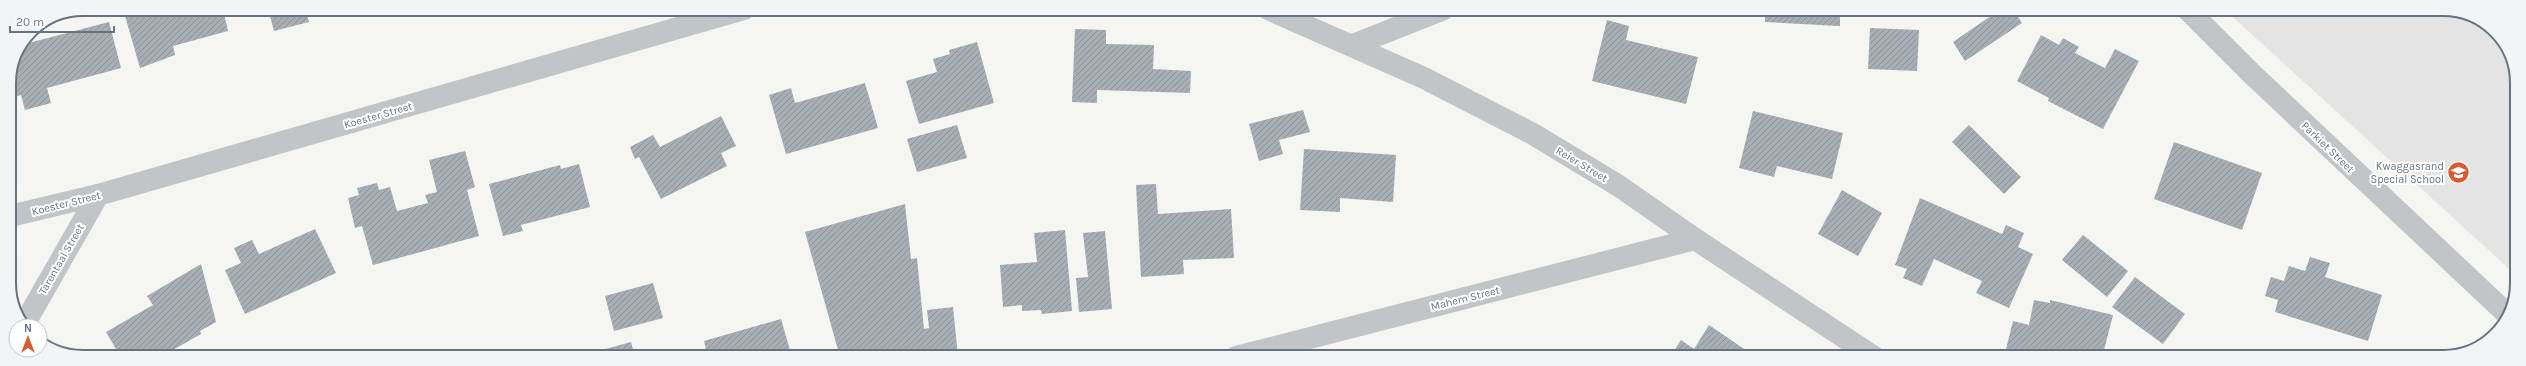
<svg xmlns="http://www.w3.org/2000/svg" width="2526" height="366" viewBox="0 0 2526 366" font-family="Karla,sans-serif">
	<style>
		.built { fill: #e3e4e3 }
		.building { fill: url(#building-hatch) }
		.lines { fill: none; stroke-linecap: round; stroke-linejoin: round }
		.minor { stroke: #c1c5c8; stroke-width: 22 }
		.labels { text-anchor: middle; stroke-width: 4; stroke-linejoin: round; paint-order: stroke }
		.street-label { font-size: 11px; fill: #667481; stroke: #fff }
		.poi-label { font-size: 11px; fill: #667481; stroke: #fff; text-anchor: end }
		.rim { fill: none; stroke: #667481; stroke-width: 2 }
	</style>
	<defs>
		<pattern id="building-hatch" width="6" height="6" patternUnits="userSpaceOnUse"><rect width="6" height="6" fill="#a8afb4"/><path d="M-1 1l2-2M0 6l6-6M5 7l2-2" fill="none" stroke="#8d9398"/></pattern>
	</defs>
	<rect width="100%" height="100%" fill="#f5f5f2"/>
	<path class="built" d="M2225 10H2453L2492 27 2516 68V275Z"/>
	<g class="building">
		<path d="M123 9H223L228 31 173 46 175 55 140 68Z"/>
		<path d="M268 9H305L309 22 274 31Z"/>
		<path d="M1765 9H1840V26L1765 22Z"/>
		<path d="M2001 9H2013L2022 23 1965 61 1953 42Z"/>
		<path d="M1607 20 1629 26 1626 40 1698 57 1686 104 1592 81Z"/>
		<path d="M109 22 121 68 47 88 51 103 25 110 21 95 9 98V83L15 54 21 45Z"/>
		<path d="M1870 28 1919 30 1917 71 1868 69Z"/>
		<path d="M1075 29 1106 30V44L1154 45 1153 69 1191 71 1190 93 1097 90V103L1072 102Z"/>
		<path d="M2041 35 2059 45 2063 38 2079 47 2075 53 2105 68 2115 49 2139 61 2103 129 2048 101 2049 98 2017 81Z"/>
		<path d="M977 42 994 103 919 124 906 81 937 72 933 59 950 54 949 50Z"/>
		<path d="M865 83 878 128 786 154 769 95 791 88 795 103Z"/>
		<path d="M1303 110 1310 132 1279 140 1283 154 1259 161 1249 124Z"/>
		<path d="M1753 111 1843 133 1832 179 1777 166 1774 177 1739 168Z"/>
		<path d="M721 116 736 146 721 153 727 166 661 199 639 157 635 159 630 147 653 135 660 147Z"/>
		<path d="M957 125 967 158 917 172 907 139Z"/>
		<path d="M1969 125 2021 177 2004 194 1952 142Z"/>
		<path d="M2174 142 2262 173 2242 230 2154 199Z"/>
		<path d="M1304 149 1396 155 1393 202 1340 198V212L1300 210Z"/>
		<path d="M465 151 475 187 467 190 479 236 373 265 362 226 355 228 348 198 359 195 357 188 377 183 379 190 390 187 397 211 428 203 425 195 437 192 429 160Z"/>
		<path d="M579 164 590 207 521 225 523 231 503 236 489 184 560 165 561 169Z"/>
		<path d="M1156 184 1158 214 1231 209 1234 258 1183 260 1184 274 1141 277 1136 185Z"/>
		<path d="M1842 190 1882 213 1858 256 1818 234Z"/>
		<path d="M1920 198 2002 234 2006 225 2024 233 2018 247 2033 254 2009 308 1976 293 1982 281 1934 259 1922 286 1903 278 1907 269 1895 265Z"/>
		<path d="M905 204 911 259 917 258 924 329 929 328 927 310 953 307 958 356 840 357 805 232Z"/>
		<path d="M315 229 336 273 245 314 225 270 241 263 234 248 252 240 259 254Z"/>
		<path d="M1065 230 1072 311 1042 314 1041 310 1022 311V305L1003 307 1000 265 1037 262 1034 233Z"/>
		<path d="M1105 231 1112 309 1079 312 1076 278 1088 277 1083 233Z"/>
		<path d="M2083 235 2128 271 2107 297 2062 260Z"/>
		<path d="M2310 257 2330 263 2325 277 2382 295 2368 341 2275 312 2278 300 2265 296 2271 277 2284 281 2289 266 2305 271Z"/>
		<path d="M201 264 216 322 200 331 201 334 162 356H120L106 332 153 305 147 296Z"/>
		<path d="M2135 277 2185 314 2163 344 2112 307Z"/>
		<path d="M653 283 663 318 614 331 605 296Z"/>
		<path d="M2034 300 2050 303V300L2113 315 2104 350 2100 349 2098 357H2019L2005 353 2013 321 2029 325Z"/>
		<path d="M781 319 792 357H699L707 354 704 341Z"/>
		<path d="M1709 325 1753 355 1751 357H1670L1681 340 1694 349Z"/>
		<path d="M631 342 635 357H580V356Z"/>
	</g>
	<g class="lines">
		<g class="minor">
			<path d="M1268 9 1424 78 1533 134 1619 186 1695 239 1874 357"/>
			<path d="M2188 10 2253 75 2506 313"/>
			<path d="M1353 45 1444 9"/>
			<path d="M10 216 98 195 744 9"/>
			<path d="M25 323 98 195"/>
			<path d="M1236 357 1695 239"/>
		</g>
	</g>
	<defs>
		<symbol id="school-disc" viewBox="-11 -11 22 22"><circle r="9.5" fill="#d65c31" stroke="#fff"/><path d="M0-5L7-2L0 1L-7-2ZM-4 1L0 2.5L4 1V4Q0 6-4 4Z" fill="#fff"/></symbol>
	</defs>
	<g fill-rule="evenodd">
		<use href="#school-disc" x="2446" y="160" width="25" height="25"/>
	</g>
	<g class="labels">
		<g class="street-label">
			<text transform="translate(378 115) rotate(-16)" y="4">Koester Street</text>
			<text transform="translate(2328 147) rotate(44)" y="4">Parkiet Street</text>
			<text transform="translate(1582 164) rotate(31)" y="4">Reier Street</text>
			<text transform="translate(66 203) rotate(-14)" y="4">Koester Street</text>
			<text transform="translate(61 259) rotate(-60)" y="4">Tarentaal Street</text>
			<text transform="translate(1465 298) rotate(-14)" y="4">Mahem Street</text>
		</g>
		<g class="poi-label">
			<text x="2444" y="170">Kwaggasrand<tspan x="2444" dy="13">Special School</tspan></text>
		</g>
	</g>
	<path d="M0 0H2526V366H0ZM83 16H2443A67 67 0 0 1 2510 83V283A67 67 0 0 1 2443 350H83A67 67 0 0 1 16 283V83A67 67 0 0 1 83 16Z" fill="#f3f4f5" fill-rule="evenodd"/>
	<path class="rim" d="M83 16H2443A67 67 0 0 1 2510 83V283A67 67 0 0 1 2443 350H83A67 67 0 0 1 16 283V83A67 67 0 0 1 83 16Z"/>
	<g transform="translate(28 338)"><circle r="19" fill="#ffffff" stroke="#c2c7cd"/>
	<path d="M0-3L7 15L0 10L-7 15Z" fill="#d65c31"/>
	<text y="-6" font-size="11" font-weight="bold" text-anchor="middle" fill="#667481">N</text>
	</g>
	<path d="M10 26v6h104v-6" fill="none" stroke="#667481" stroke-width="2"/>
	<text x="16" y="26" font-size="12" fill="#667481" stroke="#ffffff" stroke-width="3" paint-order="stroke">20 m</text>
</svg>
